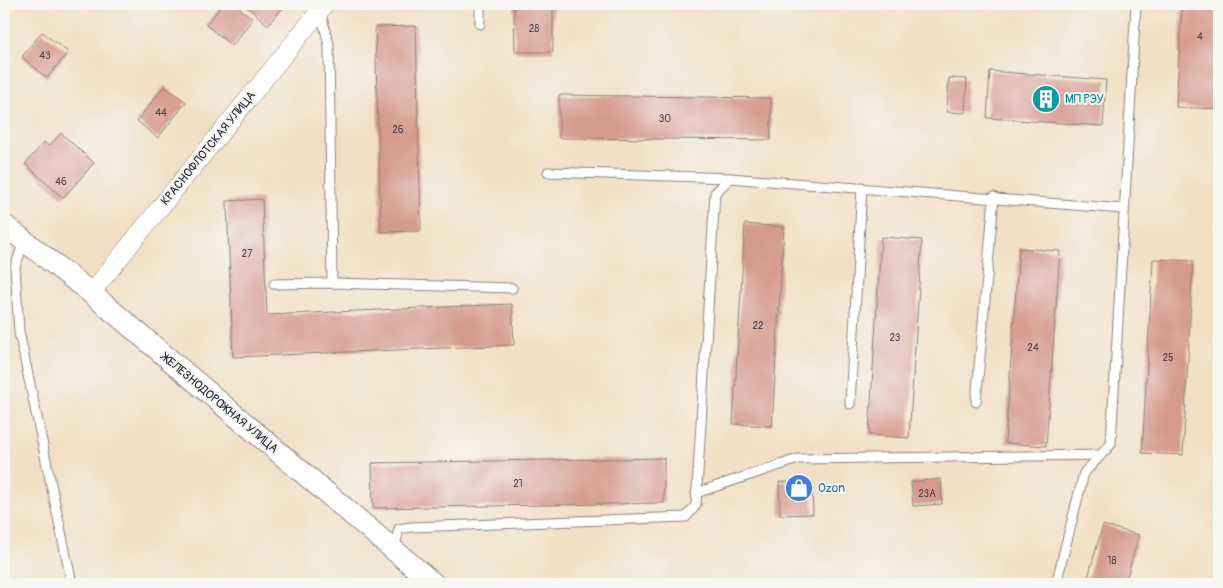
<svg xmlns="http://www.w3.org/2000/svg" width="1223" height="588" viewBox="0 0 1223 588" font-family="Pangolin,sans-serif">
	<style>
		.building { fill: #d59a8e }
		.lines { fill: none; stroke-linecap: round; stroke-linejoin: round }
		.service-casing { stroke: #8a8180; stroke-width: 11 }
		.minor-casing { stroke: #8a8180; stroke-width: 19 }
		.tertiary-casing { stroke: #8a8180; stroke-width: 23 }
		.service { stroke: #fff; stroke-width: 9 }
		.minor { stroke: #fff; stroke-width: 18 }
		.tertiary { stroke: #fff; stroke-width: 21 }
		.labels { text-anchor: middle; stroke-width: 4; stroke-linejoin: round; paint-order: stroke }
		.number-label { font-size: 10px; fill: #4f4050 }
		.culture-label { font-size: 12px; fill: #0d838f; stroke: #f6f6f2; text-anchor: start }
		.street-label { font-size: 12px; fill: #22223b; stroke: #f6f6f2 }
		.shop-label { font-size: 12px; fill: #366cbe; stroke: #f6f6f2; text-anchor: start }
	</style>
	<rect width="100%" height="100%" fill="#f6f6f2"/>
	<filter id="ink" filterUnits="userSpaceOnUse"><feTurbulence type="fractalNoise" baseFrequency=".02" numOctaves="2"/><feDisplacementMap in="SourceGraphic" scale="10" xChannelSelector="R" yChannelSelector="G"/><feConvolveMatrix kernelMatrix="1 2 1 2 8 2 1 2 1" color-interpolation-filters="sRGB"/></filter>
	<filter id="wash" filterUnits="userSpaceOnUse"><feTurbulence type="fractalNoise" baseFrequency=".0096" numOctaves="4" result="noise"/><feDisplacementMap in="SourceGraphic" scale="20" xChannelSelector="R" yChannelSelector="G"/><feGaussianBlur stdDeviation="1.12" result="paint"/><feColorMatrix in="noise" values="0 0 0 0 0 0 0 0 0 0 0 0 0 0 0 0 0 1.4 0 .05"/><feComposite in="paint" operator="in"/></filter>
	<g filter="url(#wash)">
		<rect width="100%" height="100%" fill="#f2e0c6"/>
		<g id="blocks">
			<g class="building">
				<path d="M223 4H235L253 19 232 46 206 25Z"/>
				<path d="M244 4H284L285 5 268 25Z"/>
				<path d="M514 4H553V52H515Z"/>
				<path d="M1182 4H1219L1217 109 1176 107Z"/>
				<path d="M416 26 421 231 381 232 375 27Z"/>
				<path d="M42 32 68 52 47 78 22 57Z"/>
				<path d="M990 71 1106 80 1103 126 987 118Z"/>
				<path d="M949 78 967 79 965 113 947 112Z"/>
				<path d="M164 86 186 102 158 138 137 121Z"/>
				<path d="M559 95 771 98V140L559 138Z"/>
				<path d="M61 133 94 163 63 198 25 164 44 142 49 146Z"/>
				<path d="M262 199 267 315 512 304 514 345 233 357 227 201Z"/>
				<path d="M745 224 784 227 772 426 733 424Z"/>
				<path d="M881 237 922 240 909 438 869 435Z"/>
				<path d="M1019 248 1060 251 1046 446 1005 443Z"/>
				<path d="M1153 259 1193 261 1183 455 1142 453Z"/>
				<path d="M664 458V503L373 508 372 463Z"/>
				<path d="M941 479 942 504 913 506 911 482Z"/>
				<path d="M779 482H812L813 514 780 515Z"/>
				<path d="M1103 525 1139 535 1125 584H1086Z"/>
			</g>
		</g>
	</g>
	<g filter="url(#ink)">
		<use href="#blocks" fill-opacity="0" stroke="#8a8180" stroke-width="1"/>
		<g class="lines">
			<defs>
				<g id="service">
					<path d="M320 10 329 45 332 283"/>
					<path d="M480 24V4"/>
					<path d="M548 172 730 178"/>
					<path d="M24 241 15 267 19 332 72 584"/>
					<path d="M274 284 332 283 512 288"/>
					<path d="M976 402 994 197"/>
					<path d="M850 404 862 187"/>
					<path d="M696 493 798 459 1101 455"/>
					<path d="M394 550 399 529 411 527 686 517 696 505 715 193 730 178 1123 209"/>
					<path d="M1056 584 1084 473 1111 444 1136 4"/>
				</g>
				<path id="minor" d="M91 293 325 4"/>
				<path id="tertiary" d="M4 225 91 293 434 584"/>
			</defs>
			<use href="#service" class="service-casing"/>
			<use href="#minor" class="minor-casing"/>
			<use href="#tertiary" class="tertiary-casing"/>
			<use href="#service" class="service"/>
			<use href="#minor" class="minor"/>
			<use href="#tertiary" class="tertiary"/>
		</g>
	</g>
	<defs>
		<symbol id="building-disc" viewBox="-11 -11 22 22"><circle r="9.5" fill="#0f9aa8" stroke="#f6f6f2"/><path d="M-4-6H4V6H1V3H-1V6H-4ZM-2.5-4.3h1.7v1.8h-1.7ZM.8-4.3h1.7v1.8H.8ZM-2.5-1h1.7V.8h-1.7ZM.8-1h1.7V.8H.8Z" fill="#fff"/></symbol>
		<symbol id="shop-disc" viewBox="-11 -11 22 22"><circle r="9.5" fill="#3f7fe0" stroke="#f6f6f2"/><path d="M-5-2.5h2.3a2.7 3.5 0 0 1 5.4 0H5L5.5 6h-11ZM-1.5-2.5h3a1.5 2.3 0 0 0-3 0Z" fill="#fff"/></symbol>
	</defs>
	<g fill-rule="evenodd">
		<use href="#building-disc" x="1030" y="83" width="32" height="32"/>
		<use href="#shop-disc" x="783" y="472" width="32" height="32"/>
	</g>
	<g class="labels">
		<g class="number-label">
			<text x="534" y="32">28</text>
			<text x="1200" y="40">4</text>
			<text x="45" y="59">43</text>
			<text x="161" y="116">44</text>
			<text x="665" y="122">30</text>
			<text x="398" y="133">26</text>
			<text x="61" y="185">46</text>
			<text x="247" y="257">27</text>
			<text x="758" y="329">22</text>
			<text x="895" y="341">23</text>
			<text x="1033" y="351">24</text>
			<text x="1168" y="361">25</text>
			<text x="518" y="487">21</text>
			<text x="927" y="497">23А</text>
			<text x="1112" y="564">18</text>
		</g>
		<g class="culture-label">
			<text x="1065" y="103">МП РЭУ</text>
		</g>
		<g class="street-label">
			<text transform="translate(208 148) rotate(-51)" y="4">КРАСНОФЛОТСКАЯ УЛИЦА</text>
			<text transform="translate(220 403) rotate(40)" y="4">ЖЕЛЕЗНОДОРОЖНАЯ УЛИЦА</text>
		</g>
		<g class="shop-label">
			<text x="818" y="492">Ozon</text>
		</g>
	</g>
	<rect width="1223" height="588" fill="none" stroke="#f6f6f2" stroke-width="20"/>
</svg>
